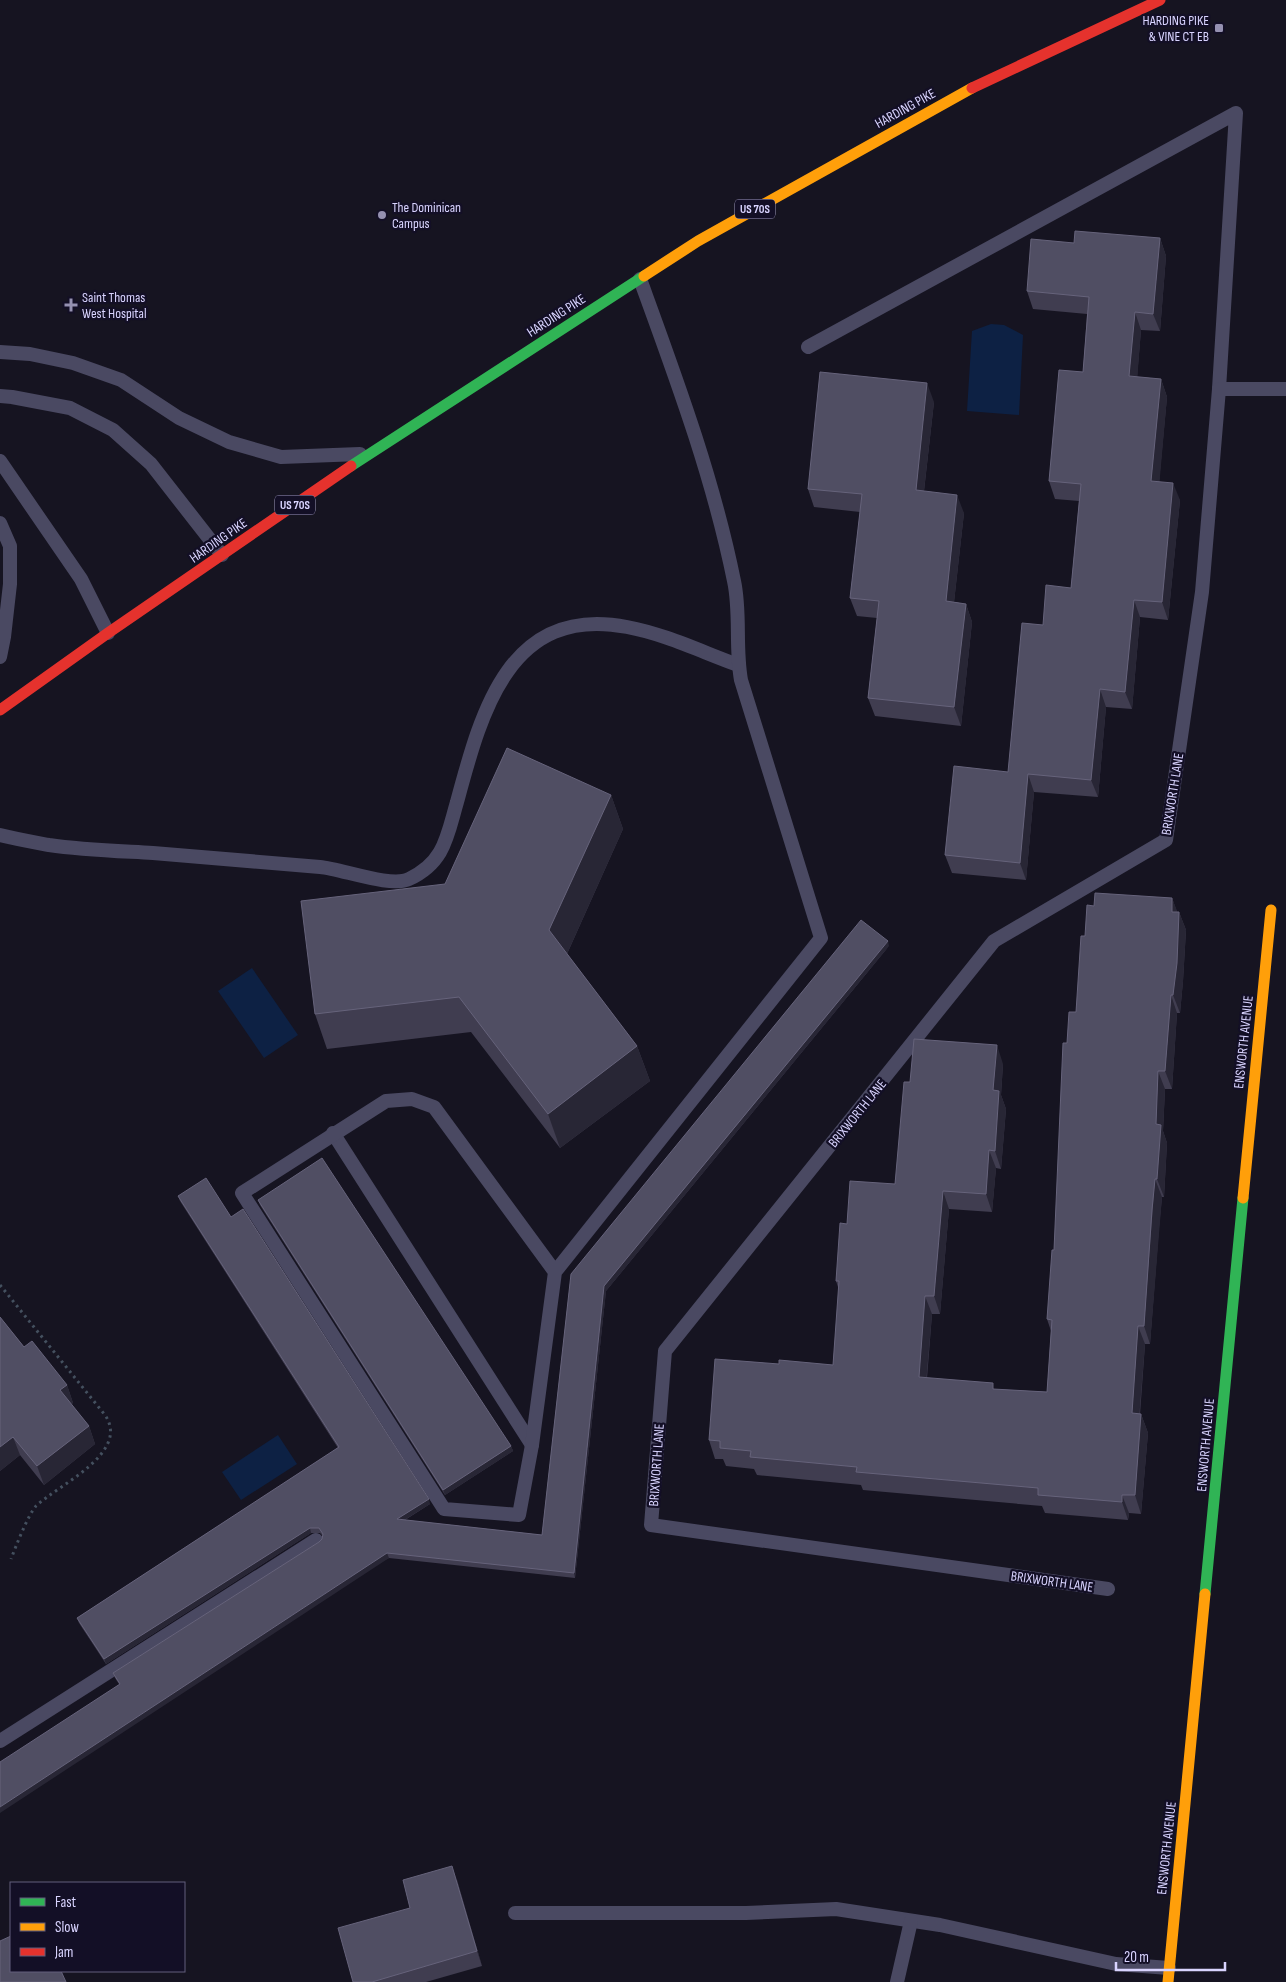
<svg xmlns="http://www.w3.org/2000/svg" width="1286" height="1982" viewBox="0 0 1286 1982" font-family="'Sofia Sans Condensed',sans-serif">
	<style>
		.water { fill: #0d2144 }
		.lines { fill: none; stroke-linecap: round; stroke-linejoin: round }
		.path { stroke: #44505f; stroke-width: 3; stroke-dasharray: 2.5 4; stroke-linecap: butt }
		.lane { stroke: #4a4962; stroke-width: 14 }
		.fast { stroke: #30b455; stroke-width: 11 }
		.slow { stroke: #ff9f0a; stroke-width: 11 }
		.jam { stroke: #e5322d; stroke-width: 11 }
		.wall { fill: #403d50 }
		.shaded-wall { fill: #282635 }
		.building { fill: #504e63; stroke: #66637b }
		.poi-dot { fill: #9591b1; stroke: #130f26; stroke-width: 2 }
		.labels { text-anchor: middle; stroke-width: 4.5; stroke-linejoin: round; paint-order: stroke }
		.shield { fill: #130f26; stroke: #9e99be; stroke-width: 1 }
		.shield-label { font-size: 12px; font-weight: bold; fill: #d9d4ff }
		.poi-label { font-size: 14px; fill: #d9d4ff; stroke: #130f26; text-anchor: start }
		.street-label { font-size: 14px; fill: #d9d4ff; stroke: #130f26 }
	</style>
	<rect width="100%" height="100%" fill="#161421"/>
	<g class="water">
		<path d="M991 324 1004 325 1023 335 1019 415 967 411 972 331Z"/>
		<path d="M252 968 298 1035 264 1058 218 991Z"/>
		<path d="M278 1435 297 1464 241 1500 222 1472Z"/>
	</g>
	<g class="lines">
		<path class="path" d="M0 1285 105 1415C131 1453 58 1485 36 1506 28 1515 16 1546 11 1559"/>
		<g class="lane">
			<path d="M808 347 1236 113 1219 389"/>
			<path d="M0 352 30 354 73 363 121 380 179 418 229 442 281 457 360 454"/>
			<path d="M0 396 12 397 70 408 113 430 151 464 222 555"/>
			<path d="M0 461 81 579 108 633"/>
			<path d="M0 523 10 546V584L4 637 0 657"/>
			<path d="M0 835C16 839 33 842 49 845 83 850 119 851 153 853 209 858 265 862 320 867 342 869 391 888 409 879 445 862 447 836 457 802 481 713 509 604 627 627 665 634 702 652 738 665"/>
			<path d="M333 1133 532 1445"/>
			<path d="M555 1272 434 1107 412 1099 386 1101 242 1193 444 1509 519 1515 532 1445 555 1272 821 938 741 680C735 647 741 613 734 581 713 477 676 378 640 279"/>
			<path d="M1108 1589 651 1525 665 1351 994 941 1166 840 1202 592 1219 389H1286"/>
			<path d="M0 1741 316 1540"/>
			<path d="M515 1913H746L836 1909 940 1925 1116 1964 1169 1968"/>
			<path d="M897 1982 911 1921"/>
		</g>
		<g class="fast">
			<path d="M351 466 644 276"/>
			<path d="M1205 1594 1243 1198"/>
		</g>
		<g class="slow">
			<path d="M644 276 698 241 972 88"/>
			<path d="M1243 1198 1271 910"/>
			<path d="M1168 1982 1205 1594"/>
		</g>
		<g class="jam">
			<path d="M972 88 1160 0"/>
			<path d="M0 710 108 633 351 466"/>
		</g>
	</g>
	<g class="wall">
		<path d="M1160 238 1166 256 1160 331 1141 330 1137 377 1161 379 1167 397 1159 482 1180 500 1168 620 1140 617 1132 709 1106 707 1098 797 1034 792 1026 880 952 873 945 855 1008 772 1043 625 1071 588 1079 501 1055 499 1049 481 1083 372 1087 314 1033 309 1027 291 1074 243Z"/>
		<path d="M934 402 924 491 964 513 954 602 966 604 972 622 961 726 875 716 868 698 877 618 857 616 850 598 860 512 814 507 808 489Z"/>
		<path d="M611 795 623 829 567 954 637 1046 650 1081 560 1148 471 1032 327 1049 315 1014 445 884Z"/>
		<path d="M1172 898 1177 912H1179L1186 930 1183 981 1180 1013H1177L1172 1089H1165L1163 1131 1167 1143 1164 1197H1162L1159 1228 1150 1344H1145L1140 1414H1141L1148 1433 1141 1514 1129 1513 1128 1520 1045 1513 1042 1506 863 1490 861 1485 757 1475 754 1469 726 1466 723 1459H715L709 1440 779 1364 833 1365 839 1290 836 1281 847 1224 895 1184 910 1082 1003 1064 1001 1095 1006 1109 1001 1169 996 1168 992 1212 949 1209 940 1314H932L927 1378 995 1389 1047 1392 1051 1331 1047 1319 1054 1250 1067 1043 1076 1012 1085 936 1094 906Z"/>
		<path d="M889 946 606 1291 575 1578 389 1558 119 1684 115 1678 113 1673 319 1542 322 1539 323 1536 320 1533H311L106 1664 79 1623 77 1618 338 1448 180 1201 178 1196 231 1217 430 1504 405 1520 542 1535 571 1274Z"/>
		<path d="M258 1200 511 1446 513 1451 445 1495 260 1205Z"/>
		<path d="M0 1317 24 1347 67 1385 73 1403 71 1404 89 1426 95 1444 44 1485 20 1455 0 1471Z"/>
		<path d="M457 1880 482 1966 426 1982H353L410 1908Z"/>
	</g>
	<g class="shaded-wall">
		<path d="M1160 238 1166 256 1160 331 1153 314Z"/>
		<path d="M1135 312 1141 330 1136 394 1129 376Z"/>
		<path d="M1161 379 1167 397 1158 499 1151 481Z"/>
		<path d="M927 383 934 402 922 508 916 490Z"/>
		<path d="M1173 483 1180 500 1168 620 1162 602Z"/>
		<path d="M957 495 964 513 952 620 946 601Z"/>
		<path d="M1134 600 1140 617 1132 709 1125 692Z"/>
		<path d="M966 604 972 622 961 726 954 707Z"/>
		<path d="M1100 689 1106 707 1098 797 1091 780Z"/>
		<path d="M1028 774 1034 792 1026 880 1020 863Z"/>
		<path d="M611 795 623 829 562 965 549 930Z"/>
		<path d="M1172 898 1179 916 1172 912Z"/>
		<path d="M1179 912 1186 930 1183 981 1180 1013 1173 995Z"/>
		<path d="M888 941 889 946 606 1291 575 1578 574 1573 604 1286Z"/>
		<path d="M1171 995 1177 1013 1172 1089 1165 1071Z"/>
		<path d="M997 1045 1003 1064 1001 1095 1006 1109 1001 1169 995 1151 993 1090Z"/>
		<path d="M637 1046 650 1081 560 1148 548 1114Z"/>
		<path d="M1158 1071 1165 1089 1163 1131 1167 1143 1164 1197 1157 1179 1156 1124Z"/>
		<path d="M989 1150 996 1168 992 1212 986 1194Z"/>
		<path d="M1155 1179 1162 1197 1150 1344 1144 1326Z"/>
		<path d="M943 1191 949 1209 940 1314 934 1296Z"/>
		<path d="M925 1296 932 1314 925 1395 919 1377Z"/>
		<path d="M1138 1326 1145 1344 1138 1432 1132 1413Z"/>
		<path d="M67 1385 73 1403 66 1408 60 1390Z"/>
		<path d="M1141 1414 1148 1433 1141 1514 1135 1495Z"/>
		<path d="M89 1426 95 1444 44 1485 37 1466Z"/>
		<path d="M13 1437 20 1455 0 1471V1447Z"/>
		<path d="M511 1446 513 1451 445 1495 443 1490Z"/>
		<path d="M1122 1495 1129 1513 1128 1520 1122 1502Z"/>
		<path d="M429 1499 430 1504 398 1524 397 1519Z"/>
		<path d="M310 1528 311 1533 106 1664 104 1659Z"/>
		<path d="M387 1553 389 1558 0 1813V1807Z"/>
		<path d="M452 1866 457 1880 482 1966 477 1951Z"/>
	</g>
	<g class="building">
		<path d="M1075 231 1160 238 1153 314 1135 312 1129 376 1161 379 1151 481 1173 483 1162 602 1134 600 1125 692 1100 689 1091 780 1028 774 1020 863 945 855 954 766 1008 772 1022 623 1043 625 1046 585 1071 588 1081 484 1049 481 1059 370 1083 372 1089 297 1027 291 1031 239 1074 243Z"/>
		<path d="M820 372 927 383 916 490 957 495 946 601 966 604 954 707 868 698 879 601 850 598 862 494 808 489Z"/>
		<path d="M507 748 611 795 549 930 637 1046 548 1114 459 997 315 1014 301 901 445 884Z"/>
		<path d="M1095 893 1172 898V912H1179L1177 963 1173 995H1171L1165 1071H1158L1156 1124 1161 1125 1157 1179H1155L1152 1210 1144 1326H1138L1132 1413 1141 1414 1135 1495H1122V1502L1038 1495V1488L856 1472 857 1467 750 1457 751 1451 720 1448V1441L709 1440 715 1359 779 1364V1360L833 1365 839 1281H836L840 1223 847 1224 850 1181 895 1184 904 1082H910L914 1039 997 1045 993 1090 999 1091 995 1151 989 1150 986 1194 943 1191 934 1296H925L919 1377 993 1383V1389L1047 1392 1052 1320 1047 1319 1052 1250H1054L1063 1043H1067L1069 1012H1076L1081 936H1085L1087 905 1094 906Z"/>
		<path d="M861 920 888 941 604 1286 574 1573 387 1553 0 1807V1762L120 1684 113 1673 319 1542 322 1539 323 1534 319 1528H310L104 1659 77 1618 339 1447 178 1196 206 1178 231 1217 243 1209 429 1499 397 1519 542 1535 571 1274Z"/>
		<path d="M322 1158 511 1446 443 1490 258 1200Z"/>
		<path d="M0 1317 24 1347 32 1341 67 1385 60 1390 89 1426 37 1466 13 1437 0 1447Z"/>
		<path d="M452 1866 477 1951 372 1982H353L338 1928 410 1908 403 1880Z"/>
		<path d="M11 1936V1971H61L66 1982H0V1941Z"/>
	</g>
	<g class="poi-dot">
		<rect x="1214" y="23" width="10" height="10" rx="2.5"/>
		<circle cx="382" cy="215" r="5"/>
		<path d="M68.5 297.5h5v5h5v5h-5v5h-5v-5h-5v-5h5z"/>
	</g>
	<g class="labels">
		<g class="shield">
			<rect x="735" y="199.5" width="40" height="19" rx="4"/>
			<rect x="275" y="495.5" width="40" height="19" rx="4"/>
		</g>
		<g class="shield-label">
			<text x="755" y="213">US 70S</text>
			<text x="295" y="509">US 70S</text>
		</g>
		<g class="poi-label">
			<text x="1209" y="25" text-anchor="end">HARDING PIKE<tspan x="1209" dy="16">&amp; VINE CT EB</tspan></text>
			<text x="392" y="212">The Dominican<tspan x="392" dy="16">Campus</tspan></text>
			<text x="82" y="302">Saint Thomas<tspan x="82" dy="16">West Hospital</tspan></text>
		</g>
		<g class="street-label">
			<text transform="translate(905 108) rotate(-29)" y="5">HARDING PIKE</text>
			<text transform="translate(556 315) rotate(-33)" y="5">HARDING PIKE</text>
			<text transform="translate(218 540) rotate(-35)" y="5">HARDING PIKE</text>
			<text transform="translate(1172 794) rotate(-81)" y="5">BRIXWORTH LANE</text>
			<text transform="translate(1243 1042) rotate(-84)" y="5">ENSWORTH AVENUE</text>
			<text transform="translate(857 1113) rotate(-51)" y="5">BRIXWORTH LANE</text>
			<text transform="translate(1205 1445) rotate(-85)" y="5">ENSWORTH AVENUE</text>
			<text transform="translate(656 1465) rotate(-86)" y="5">BRIXWORTH LANE</text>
			<text transform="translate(1052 1581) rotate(8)" y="5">BRIXWORTH LANE</text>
			<text transform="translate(1166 1848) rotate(-84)" y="5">ENSWORTH AVENUE</text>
		</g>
	</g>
	<rect x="10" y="1882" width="175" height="90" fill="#130f26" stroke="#625e7d"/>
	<rect x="20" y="1898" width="25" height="8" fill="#30b455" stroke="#625e7d"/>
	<text x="55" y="1907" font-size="15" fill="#d9d4ff">Fast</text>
	<rect x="20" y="1923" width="25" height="8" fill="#ff9f0a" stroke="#625e7d"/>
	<text x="55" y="1932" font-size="15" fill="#d9d4ff">Slow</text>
	<rect x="20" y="1948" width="25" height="8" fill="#e5322d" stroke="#625e7d"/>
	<text x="55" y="1957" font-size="15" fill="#d9d4ff">Jam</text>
	<path d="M1116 1962v8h109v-8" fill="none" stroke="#d9d4ff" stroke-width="2.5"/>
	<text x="1124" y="1962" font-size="15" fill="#d9d4ff" stroke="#130f26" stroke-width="4" paint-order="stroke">20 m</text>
</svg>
